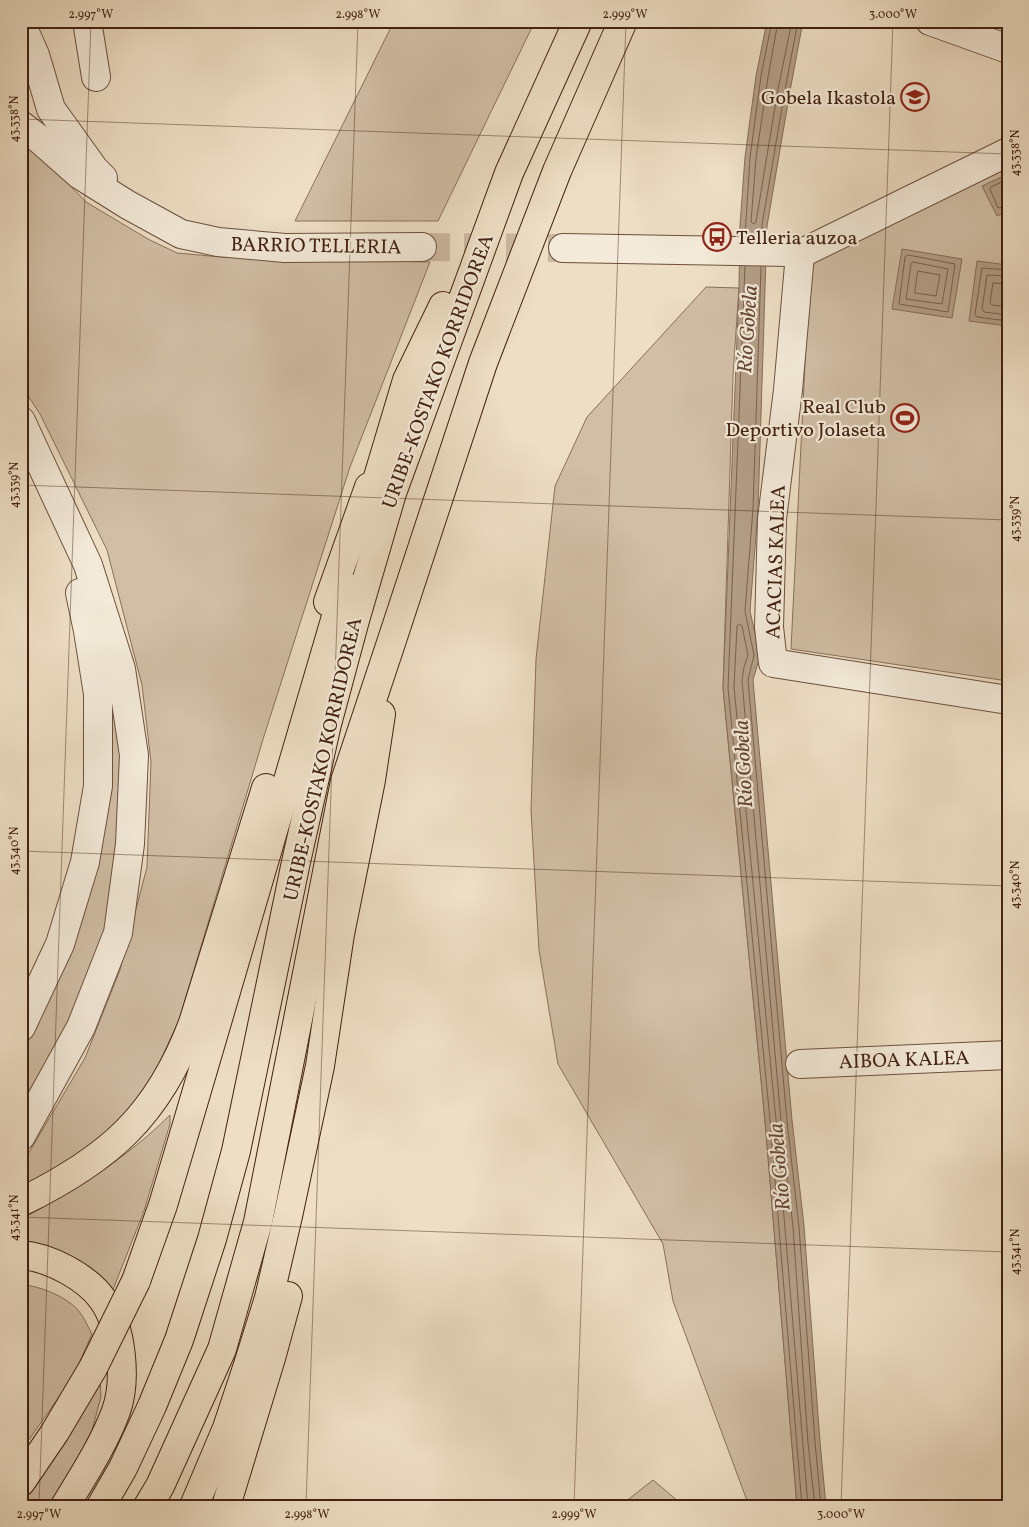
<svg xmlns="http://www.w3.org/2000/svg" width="1029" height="1527" viewBox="0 0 1029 1527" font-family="Vollkorn,serif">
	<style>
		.green { fill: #d0bea5; stroke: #89705a }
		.water { fill: #b39e87; stroke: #866c57 }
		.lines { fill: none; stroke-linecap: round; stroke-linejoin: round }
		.shore { stroke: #7a604c; stroke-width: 1 }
		.minor-tunnel { stroke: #cbb8a0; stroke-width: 28; stroke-dasharray: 28 14; stroke-linecap: butt }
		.minor-casing { stroke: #6d503d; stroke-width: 30 }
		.highway-casing { stroke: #422110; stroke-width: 30 }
		.minor { stroke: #f3ead9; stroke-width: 28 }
		.highway { stroke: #eddec4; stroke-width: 28 }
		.highway-bridge-casing { stroke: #422110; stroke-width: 30; stroke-linecap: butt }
		.highway-bridge { stroke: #eddec4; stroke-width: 28 }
		.ticks { fill: none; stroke: #422110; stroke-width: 1; stroke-opacity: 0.45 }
		.labels { text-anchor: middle; stroke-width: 4.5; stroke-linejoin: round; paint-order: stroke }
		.poi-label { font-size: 20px; fill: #422110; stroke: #f3ead9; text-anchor: end }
		.street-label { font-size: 20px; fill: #422110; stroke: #f3ead9 }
		.water-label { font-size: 21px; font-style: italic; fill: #644634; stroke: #f3ead9 }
		.neatline { fill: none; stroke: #422110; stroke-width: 2 }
		.ticks-label { font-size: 12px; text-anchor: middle; fill: #422110 }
	</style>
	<rect width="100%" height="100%" fill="#eddec4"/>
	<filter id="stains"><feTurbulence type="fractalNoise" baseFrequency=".004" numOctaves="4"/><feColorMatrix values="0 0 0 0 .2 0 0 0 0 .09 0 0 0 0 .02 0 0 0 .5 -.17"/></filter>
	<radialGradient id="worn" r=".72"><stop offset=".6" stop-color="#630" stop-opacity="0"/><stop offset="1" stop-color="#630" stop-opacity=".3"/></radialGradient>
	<g class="green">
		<path d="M394 21H535L438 221H295Z"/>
		<path d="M21 141 43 158 86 202 148 239 177 253 221 257 430 262 350 467 264 736 179 1020 149 1085 118 1126 69 1162 21 1188V1166L85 1058 120 970 147 867 151 762 142 685 107 550 40 414 21 385Z"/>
		<path d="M1008 167V681L791 649 810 262Z"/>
		<path d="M706 287 739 288 733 375 723 688 765 1121 797 1506H749L673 1301 663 1244 558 1064 539 950 531 810 536 659 555 486 587 417Z"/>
		<path d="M110 684 125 761 110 928 66 1035 21 1115V1047L41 1014 81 924 93 884 107 803Z"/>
		<path d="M170 1115V1124L144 1211 110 1297 21 1249V1219C74 1191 127 1158 170 1115Z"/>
		<path d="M21 1284C41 1287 64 1295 78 1310 84 1317 88 1327 92 1334L73 1377 21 1451Z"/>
		<path d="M100 1376 101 1397 88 1445 54 1506H21V1497L48 1462Z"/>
		<path d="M653 1480 684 1506H620Z"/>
	</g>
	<g class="water">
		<path d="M767 21H803L790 91 767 226 758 509 750 611 760 656 753 680 792 1120 804 1226 820 1442 826 1506H797L765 1121 723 688 739 288 740 225 745 157 756 76Z"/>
		<path d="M1008 174V211L997 216 982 186Z"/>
		<path d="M902 249 962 259 952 318 892 309Z"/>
		<path d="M977 261 1008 265V326L969 321Z"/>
	</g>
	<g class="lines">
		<g class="shore">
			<path d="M778 21 768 77 756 158 751 222 754 224 756 222 778 89 792 21"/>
			<path d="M1008 179 991 187 990 189 998 208 1008 206"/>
			<path d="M745 236 750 158 761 76 772 21"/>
			<path d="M762 237V225L785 90 798 21"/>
			<path d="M908 255 955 264 948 312 899 304 905 257Z"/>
			<path d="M913 262 948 269 942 304 906 299 911 264Z"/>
			<path d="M745 266 728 688 770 1120 802 1506"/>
			<path d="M761 267 753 509 745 611 754 655 748 680 787 1121 799 1227 815 1442 821 1506"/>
			<path d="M1008 270 982 268 975 314 977 317 1008 321"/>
			<path d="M918 271 940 275 936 296 915 293Z"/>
			<path d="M1008 276 987 275 982 309 984 312 1008 315"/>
			<path d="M1008 284 993 283 990 303 992 305 1008 307"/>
			<path d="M808 1506 776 1120 734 687 737 626 739 624 742 626 748 655 744 667 742 681 781 1121 793 1227 808 1443 815 1506"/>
		</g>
		<path class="minor-tunnel" d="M422 247 563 248"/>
		<defs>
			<g id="minor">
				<path d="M87 21 96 77"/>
				<path d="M930 21 1008 49"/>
				<path d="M23 28 35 55 51 109 94 169 103 178"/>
				<path d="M21 125 38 138 80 175 128 205 181 234 218 242 285 248 422 247"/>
				<path d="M563 248 787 252 800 254"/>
				<path d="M800 254 788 390 772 519 769 627 773 663 1008 700"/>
				<path d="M800 254 1008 152"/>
				<path d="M21 421 88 565 121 669 134 755 130 844 118 933 81 1027 21 1136"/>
				<path d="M21 1027 60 944 85 862 98 786V694L88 631 80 593"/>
				<path d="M800 1064 1008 1055"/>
			</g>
			<g id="highway">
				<path d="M369 507 407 380 443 306"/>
				<path d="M328 602 369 487"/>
				<path d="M21 1202C109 1159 158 1116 193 1023L266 788"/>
				<path d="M21 1255C49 1257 87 1277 103 1300 122 1327 127 1381 116 1411 104 1444 83 1476 65 1506"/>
				<path d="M136 1281 163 1205 188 1121 345 586"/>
				<path d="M21 1482 55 1432 93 1368"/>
				<path d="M101 1506 123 1468 152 1406 179 1340 212 1239 236 1151 296 862 327 724 355 620 392 493 509 173 578 21"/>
				<path d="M148 1506 160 1486 222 1349 258 1222 345 781 391 643 483 363 557 171 623 21"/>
				<path d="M194 1506 227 1428 248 1365 269 1298 288 1216 320 1066 340 934 371 780 381 714"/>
				<path d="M226 1506 271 1358 288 1296"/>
			</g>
		</defs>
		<use href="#minor" class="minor-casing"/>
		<use href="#highway" class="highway-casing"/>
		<use href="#minor" class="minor"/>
		<use href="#highway" class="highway"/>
		<defs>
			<path id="highway-bridge" d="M93 1368 136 1281"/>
		</defs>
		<use href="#highway-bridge" class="highway-bridge-casing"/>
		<use href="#highway-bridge" class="highway-bridge"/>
	</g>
	<path class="ticks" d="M21 119 1008 154M21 485 1008 520M21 851 1008 886M21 1217 1008 1252M39 1506 91 21M306 1506 358 21M574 1506 626 21M841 1506 893 21"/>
	<defs>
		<symbol id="school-ring" viewBox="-11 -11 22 22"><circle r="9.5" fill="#f3ead9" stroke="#8f2418" stroke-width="1.5"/><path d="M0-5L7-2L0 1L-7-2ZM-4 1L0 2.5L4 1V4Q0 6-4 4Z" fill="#8f2418"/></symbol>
		<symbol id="bus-ring" viewBox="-11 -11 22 22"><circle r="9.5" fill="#f3ead9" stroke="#8f2418" stroke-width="1.5"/><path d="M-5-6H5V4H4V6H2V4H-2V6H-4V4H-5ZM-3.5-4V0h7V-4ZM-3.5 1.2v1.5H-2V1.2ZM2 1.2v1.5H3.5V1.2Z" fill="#8f2418"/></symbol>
		<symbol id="stadium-ring" viewBox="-11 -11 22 22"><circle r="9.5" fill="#f3ead9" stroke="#8f2418" stroke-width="1.5"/><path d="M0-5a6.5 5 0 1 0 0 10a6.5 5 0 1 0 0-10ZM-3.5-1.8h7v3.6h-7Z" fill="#8f2418"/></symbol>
	</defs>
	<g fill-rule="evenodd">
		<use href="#school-ring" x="899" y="81" width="32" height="32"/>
		<use href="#bus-ring" x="701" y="221" width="32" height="32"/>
		<use href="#stadium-ring" x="889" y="402" width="32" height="32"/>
	</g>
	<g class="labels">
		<g class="poi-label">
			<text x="896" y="104">Gobela Ikastola</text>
			<text x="736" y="244" text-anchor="start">Telleria auzoa</text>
			<text x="886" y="413">Real Club<tspan x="886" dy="23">Deportivo Jolaseta</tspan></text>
		</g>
		<g class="street-label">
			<text transform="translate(316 245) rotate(1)" y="7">BARRIO TELLERIA</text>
			<text transform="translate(437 371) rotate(-70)" y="7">URIBE-KOSTAKO KORRIDOREA</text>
			<text transform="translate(775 562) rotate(-88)" y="7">ACACIAS KALEA</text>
			<text transform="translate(322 759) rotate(-77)" y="7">URIBE-KOSTAKO KORRIDOREA</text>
			<text transform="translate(904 1059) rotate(-2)" y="7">AIBOA KALEA</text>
		</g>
		<g class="water-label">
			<text transform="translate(747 329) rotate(-86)" y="7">Río Gobela</text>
			<text transform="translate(743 764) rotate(-93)" y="7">Río Gobela</text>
			<text transform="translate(779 1167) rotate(-95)" y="7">Río Gobela</text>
		</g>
	</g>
	<rect width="1029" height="1527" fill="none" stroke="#eddec4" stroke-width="55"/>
	<rect x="28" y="28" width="974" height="1472" class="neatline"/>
	<g class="ticks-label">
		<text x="91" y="18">2.997°W</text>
		<text x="358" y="18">2.998°W</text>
		<text x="625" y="18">2.999°W</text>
		<text x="893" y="18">3.000°W</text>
		<text transform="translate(14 119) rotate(-90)" y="4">43.338°N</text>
		<text transform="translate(1015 153) rotate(-90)" y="4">43.338°N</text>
		<text transform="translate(14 485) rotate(-90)" y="4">43.339°N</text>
		<text transform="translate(1015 519) rotate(-90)" y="4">43.339°N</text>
		<text transform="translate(14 851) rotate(-90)" y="4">43.340°N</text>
		<text transform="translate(1015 885) rotate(-90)" y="4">43.340°N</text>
		<text transform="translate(14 1218) rotate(-90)" y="4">43.341°N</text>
		<text transform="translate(1015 1252) rotate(-90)" y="4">43.341°N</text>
		<text x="39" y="1518">2.997°W</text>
		<text x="307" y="1518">2.998°W</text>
		<text x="574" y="1518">2.999°W</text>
		<text x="841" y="1518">3.000°W</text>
	</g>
	<rect width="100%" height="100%" filter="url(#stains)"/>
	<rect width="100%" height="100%" fill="url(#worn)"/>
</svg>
